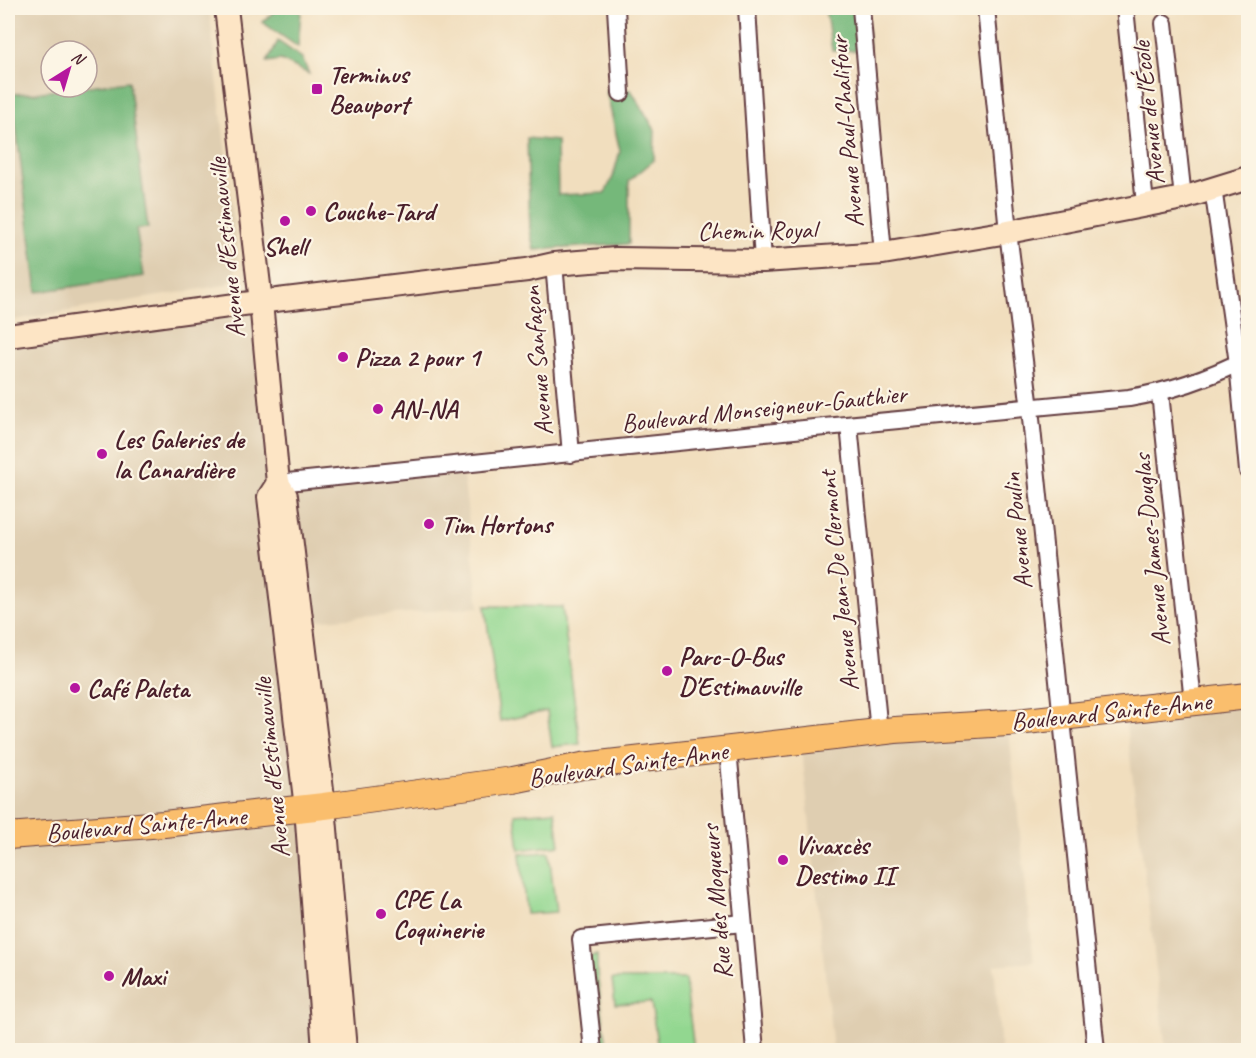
<svg xmlns="http://www.w3.org/2000/svg" width="1256" height="1058" viewBox="0 0 1256 1058" font-family="Caveat,sans-serif">
	<style>
		.built { fill: #dfceb1; fill-rule: evenodd }
		.green { fill: #92d790; stroke: #6e7b5e; stroke-width: 1.5 }
		.forest { fill: #75b87a; stroke: #606c52; stroke-width: 1.5 }
		.lines { fill: none; stroke-linecap: round; stroke-linejoin: round }
		.street-casing { stroke: #633c41; stroke-width: 20 }
		.secondary-casing { stroke: #633c41; stroke-width: 26 }
		.primary-casing { stroke: #633c41; stroke-width: 28 }
		.street { stroke: #fff; stroke-width: 16 }
		.secondary { stroke: #fde5c5; stroke-width: 22 }
		.primary { stroke: #fabe6d; stroke-width: 26 }
		.poi-dot { fill: #b5179e; stroke: #fcf5e5; stroke-width: 2 }
		.labels { text-anchor: middle; stroke-width: 4.5; stroke-linejoin: round; paint-order: stroke }
		.poi-label { font-size: 26px; font-weight: bold; fill: #4a1f2b; stroke: #fcf5e5; text-anchor: start }
		.street-label { font-size: 26px; fill: #4a1f2b; stroke: #fcf5e5 }
	</style>
	<rect width="100%" height="100%" fill="#fcf5e5"/>
	<filter id="ink" filterUnits="userSpaceOnUse"><feTurbulence type="fractalNoise" baseFrequency=".0167" numOctaves="2"/><feDisplacementMap in="SourceGraphic" scale="12" xChannelSelector="R" yChannelSelector="G"/><feConvolveMatrix kernelMatrix="1 2 1 2 8 2 1 2 1" color-interpolation-filters="sRGB"/></filter>
	<filter id="wash" filterUnits="userSpaceOnUse"><feTurbulence type="fractalNoise" baseFrequency=".008" numOctaves="4" result="noise"/><feDisplacementMap in="SourceGraphic" scale="24" xChannelSelector="R" yChannelSelector="G"/><feGaussianBlur stdDeviation="1.35" result="paint"/><feColorMatrix in="noise" values="0 0 0 0 0 0 0 0 0 0 0 0 0 0 0 0 0 1.4 0 .05"/><feComposite in="paint" operator="in"/></filter>
	<g filter="url(#wash)">
		<rect width="100%" height="100%" fill="#f1debe"/>
		<g class="built">
			<path d="M8 8H209L238 261 233 279 225 285 8 321ZM51 51H87V87H51Z"/>
			<path d="M261 302 279 483 462 465 479 607 300 622 345 1050H8V336Z"/>
			<path d="M1248 696V1050H1166L1126 724 1128 709Z"/>
			<path d="M1008 723 1034 962 994 965 1001 1050H833L801 741Z"/>
		</g>
		<g class="green">
			<path d="M485 606 562 607 580 744 552 747 547 711 500 721Z"/>
			<path d="M555 811 560 845 519 850 515 814Z"/>
			<path d="M549 852 556 912 526 914 520 854Z"/>
			<path d="M597 954V973L606 1040 601 1045 590 957Z"/>
			<path d="M612 979H685L694 1050H658L651 1002 615 1004Z"/>
		</g>
		<g class="forest">
			<path d="M279 8H297L301 12 298 47 262 22Z"/>
			<path d="M825 8H867L869 51 832 50Z"/>
			<path d="M278 41 302 58 309 74 281 60 267 62Z"/>
			<path d="M129 81 148 228 136 229 144 276 37 292 12 94 34 93Z"/>
			<path d="M606 90H631L655 130 654 160 629 181V244L534 250 530 230 527 138 557 141 558 195 605 193 613 177 620 151Z"/>
		</g>
	</g>
	<g filter="url(#ink)">
		<g class="lines">
			<defs>
				<g id="street">
					<path d="M616 8 621 93"/>
					<path d="M747 8 763 261"/>
					<path d="M861 8 883 253"/>
					<path d="M986 8 1008 232 1030 409 1096 1050"/>
					<path d="M1125 8 1145 204"/>
					<path d="M1164 23 1183 198"/>
					<path d="M1213 188 1238 363 1248 471"/>
					<path d="M554 264 571 454"/>
					<path d="M1160 393 1193 702"/>
					<path d="M849 425 879 732"/>
					<path d="M278 483 804 429 1129 398C1173 391 1209 378 1248 358"/>
					<path d="M728 749 755 1050"/>
					<path d="M593 1050 581 939 743 923"/>
				</g>
				<g id="secondary">
					<path d="M226 8 261 302 278 483 286 496 324 806 345 1050"/>
					<path d="M8 336 243 304 527 270 554 264 616 259 763 261 883 253 1008 232 1183 198 1248 178"/>
					<path d="M278 483 269 497 306 808 324 1050"/>
				</g>
				<path id="primary" d="M8 836 164 824 324 806 513 780 582 766 895 730 1008 723 1248 696"/>
			</defs>
			<use href="#street" class="street-casing"/>
			<use href="#secondary" class="secondary-casing"/>
			<use href="#primary" class="primary-casing"/>
			<use href="#street" class="street"/>
			<use href="#secondary" class="secondary"/>
			<use href="#primary" class="primary"/>
		</g>
	</g>
	<g class="poi-dot">
		<rect x="311" y="83" width="12" height="12" rx="3"/>
		<circle cx="311" cy="211" r="6"/>
		<circle cx="285" cy="221" r="6"/>
		<circle cx="343" cy="357" r="6"/>
		<circle cx="378" cy="409" r="6"/>
		<circle cx="102" cy="454" r="6"/>
		<circle cx="429" cy="524" r="6"/>
		<circle cx="667" cy="671" r="6"/>
		<circle cx="75" cy="688" r="6"/>
		<circle cx="783" cy="860" r="6"/>
		<circle cx="381" cy="914" r="6"/>
		<circle cx="109" cy="976" r="6"/>
	</g>
	<g class="labels">
		<g class="poi-label">
			<text x="329" y="83">Terminus<tspan x="329" dy="30">Beauport</tspan></text>
			<text x="323" y="220">Couche-Tard</text>
			<text x="285" y="255" text-anchor="middle">Shell</text>
			<text x="355" y="366">Pizza 2 pour 1</text>
			<text x="390" y="418">AN-NA</text>
			<text x="114" y="448">Les Galeries de<tspan x="114" dy="30">la Canardière</tspan></text>
			<text x="441" y="533">Tim Hortons</text>
			<text x="679" y="665">Parc-O-Bus<tspan x="679" dy="30">D'Estimauville</tspan></text>
			<text x="87" y="697">Café Paleta</text>
			<text x="795" y="854">Vivaxcès<tspan x="795" dy="30">Destimo II</tspan></text>
			<text x="393" y="908">CPE La<tspan x="393" dy="30">Coquinerie</tspan></text>
			<text x="121" y="985">Maxi</text>
		</g>
		<g class="street-label">
			<text transform="translate(1148 113) rotate(-96)" y="9">Avenue de l'École</text>
			<text transform="translate(846 132) rotate(-95)" y="9">Avenue Paul-Chalifour</text>
			<text transform="translate(757 230) rotate(-1)" y="9">Chemin Royal</text>
			<text transform="translate(226 248) rotate(-96)" y="9">Avenue d'Estimauville</text>
			<text transform="translate(537 361) rotate(-95)" y="9">Avenue Sanfaçon</text>
			<text transform="translate(764 408) rotate(-6)" y="9">Boulevard Monseigneur-Gauthier</text>
			<text transform="translate(1017 531) rotate(-96)" y="9">Avenue Poulin</text>
			<text transform="translate(1151 550) rotate(-96)" y="9">Avenue James-Douglas</text>
			<text transform="translate(838 581) rotate(-96)" y="9">Avenue Jean-De Clermont</text>
			<text transform="translate(1111 711) rotate(-6)" y="9">Boulevard Sainte-Anne</text>
			<text transform="translate(628 764) rotate(-8)" y="9">Boulevard Sainte-Anne</text>
			<text transform="translate(271 768) rotate(-96)" y="9">Avenue d'Estimauville</text>
			<text transform="translate(146 824) rotate(-5)" y="9">Boulevard Sainte-Anne</text>
			<text transform="translate(716 902) rotate(-95)" y="9">Rue des Moqueurs</text>
		</g>
	</g>
	<rect width="1256" height="1058" fill="none" stroke="#fcf5e5" stroke-width="30"/>
	<g transform="translate(69 69) rotate(37)"><circle r="28" fill="#fcf5e5" stroke="#b59f9b" stroke-width="1.5"/>
	<path d="M0-4.5L10 22L0 15L-10 22Z" fill="#b5179e"/>
	<text y="-9" font-size="16" font-weight="bold" text-anchor="middle" fill="#4a1f2b">N</text>
	</g>
</svg>
